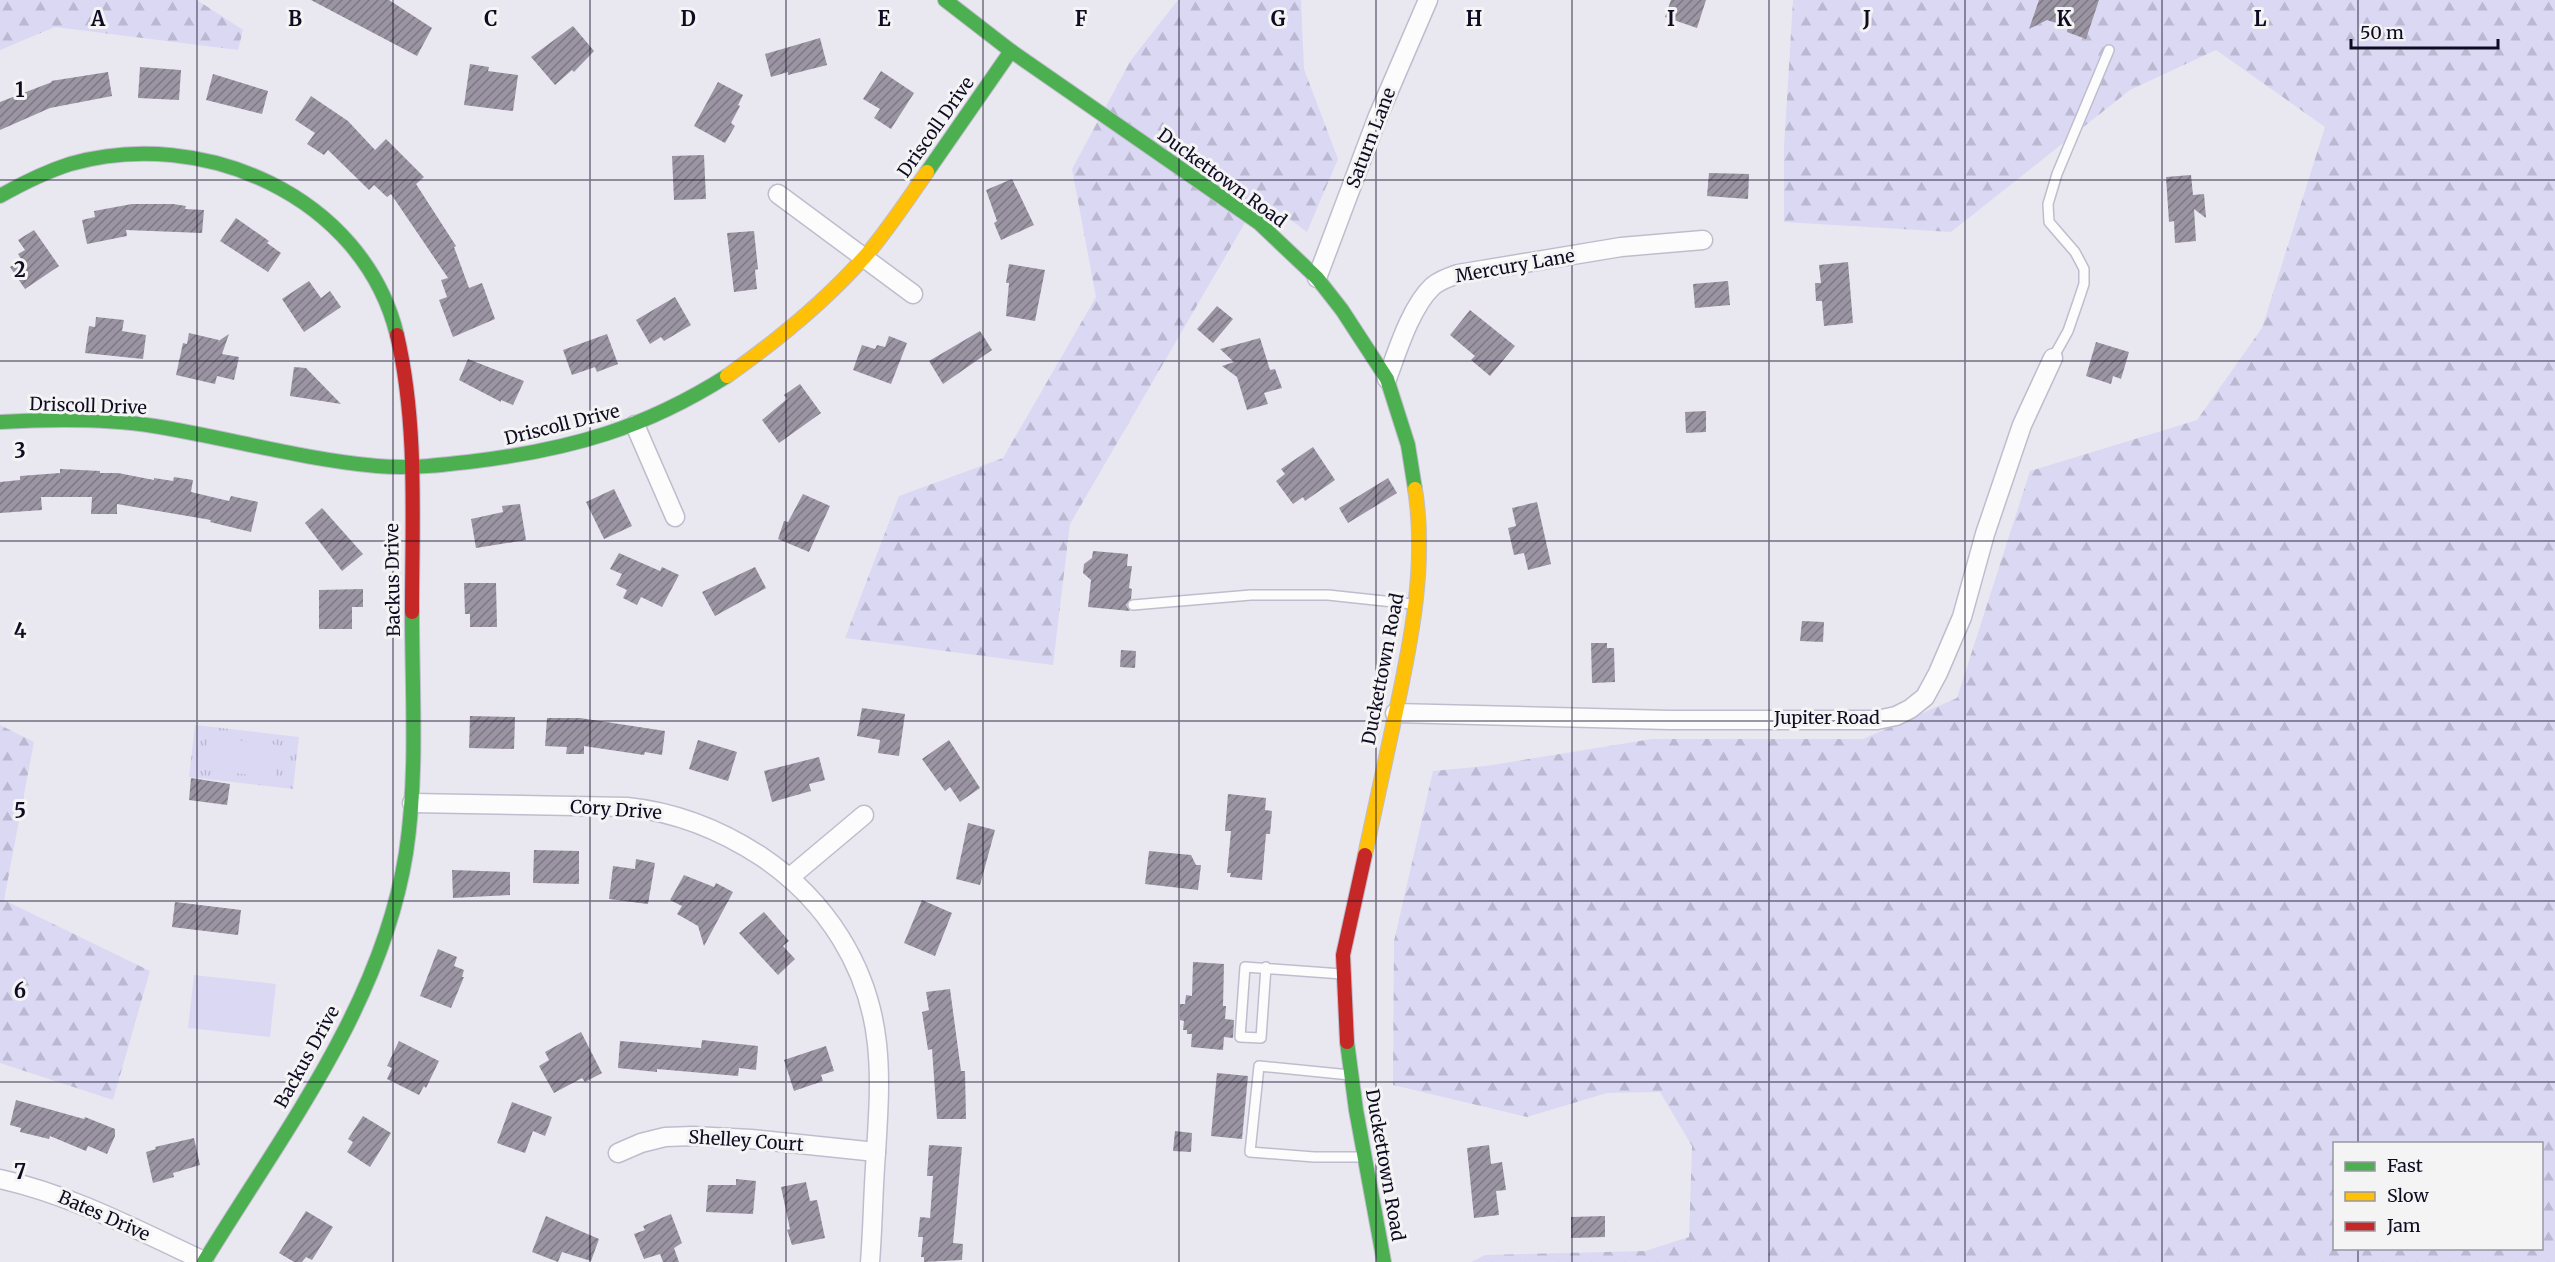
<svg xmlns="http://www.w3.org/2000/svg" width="2555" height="1262" viewBox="0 0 2555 1262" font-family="Merriweather,serif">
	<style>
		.grass { fill: url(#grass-tufts) }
		.forest { fill: url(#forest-firs); fill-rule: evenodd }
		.pitch { fill: #dbd8f4 }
		.building { fill: url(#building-hatch) }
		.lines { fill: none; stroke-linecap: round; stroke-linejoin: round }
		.lane-casing { stroke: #bfbdcd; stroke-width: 12 }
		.street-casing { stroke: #bfbdcd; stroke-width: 21 }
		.fast-casing { stroke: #bfbdcd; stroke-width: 16 }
		.slow-casing { stroke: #bfbdcd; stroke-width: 16 }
		.jam-casing { stroke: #bfbdcd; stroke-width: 16 }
		.lane { stroke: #fcfcfd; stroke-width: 9 }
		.street { stroke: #fcfcfd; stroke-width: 18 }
		.fast { stroke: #4caf50; stroke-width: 14 }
		.slow { stroke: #ffc107; stroke-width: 14 }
		.jam { stroke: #c62828; stroke-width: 14 }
		.grid { fill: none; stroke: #100b22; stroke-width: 1.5; stroke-opacity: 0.55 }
		.labels { text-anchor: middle; stroke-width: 6; stroke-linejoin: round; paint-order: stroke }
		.street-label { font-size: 18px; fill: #100b22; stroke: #f4f4f4 }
		.grid-label { font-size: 20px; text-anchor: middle; font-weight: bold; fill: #100b22; stroke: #f4f4f4; stroke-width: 6; stroke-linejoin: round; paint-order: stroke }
	</style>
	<defs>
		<pattern id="grass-tufts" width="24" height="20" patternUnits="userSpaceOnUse" patternTransform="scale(1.5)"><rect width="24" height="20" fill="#dbd8f4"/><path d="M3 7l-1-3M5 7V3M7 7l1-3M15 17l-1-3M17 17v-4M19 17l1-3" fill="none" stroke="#bbb8d1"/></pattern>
		<pattern id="forest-firs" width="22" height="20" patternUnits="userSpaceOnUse" patternTransform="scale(1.5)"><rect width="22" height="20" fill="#dbd8f4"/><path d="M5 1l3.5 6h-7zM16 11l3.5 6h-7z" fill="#bbb8d1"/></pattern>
		<pattern id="building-hatch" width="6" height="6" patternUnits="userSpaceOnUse" patternTransform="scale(1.5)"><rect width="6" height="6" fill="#9b94a2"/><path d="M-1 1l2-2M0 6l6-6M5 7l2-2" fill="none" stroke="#7d7784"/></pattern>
	</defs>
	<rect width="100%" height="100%" fill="#e9e8f0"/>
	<path class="grass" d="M195 725 299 737 293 789 189 777Z"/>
	<g class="forest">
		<path d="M0 0H197L243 30 238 50 55 27 0 50Z"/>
		<path d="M1178 0H1301L1304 69 1338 159 1307 232 1260 197 1070 524 1053 665 845 638 899 496 1003 458 1096 297 1072 169 1131 60Z"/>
		<path d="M1793 0H2555V1262H1471L1485 1255 1645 1251 1689 1237 1692 1146 1660 1092 1607 1093 1527 1117 1393 1085 1394 941 1433 771 1486 766 1652 739H1863L1957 698 2030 471 2197 420 2262 328 2325 127 2216 50 2130 90 1951 232 1784 222V147ZM2334 1144H2542V1248H2334Z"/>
		<path d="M0 725 34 742 4 900 150 971 113 1100 0 1063Z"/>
	</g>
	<g class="pitch">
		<path d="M208 737 278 745 275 777 204 770Z"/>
		<path d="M194 975 276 984 270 1037 188 1028Z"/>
	</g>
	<g class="building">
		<path d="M311 0H389L432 28 417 56Z"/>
		<path d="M1671 0H1706L1697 28 1665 17Z"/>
		<path d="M2039 0H2099L2086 39 2067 32 2068 27 2047 20 2029 29Z"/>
		<path d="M573 26 594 51 574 72 572 70 555 85 531 57Z"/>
		<path d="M820 38 827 65 788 75V72L771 77 765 54Z"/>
		<path d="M470 64 489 67 488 71 518 75 513 111 464 105Z"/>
		<path d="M140 67 181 70 179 100 138 98Z"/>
		<path d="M881 71 914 93 891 129 874 118 880 109 863 99Z"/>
		<path d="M108 72 112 96 50 108 0 130V102L52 82 51 81Z"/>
		<path d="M213 74 268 91 262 114 206 100Z"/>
		<path d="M718 82 743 95 738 105 740 106 731 123 735 126 725 143 694 126Z"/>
		<path d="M311 96 348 121 375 150 386 139 424 177 416 184 456 246 454 247 469 288 482 283 495 319 453 337 439 300 447 297 441 280 448 278 391 194 387 197 374 185 369 190 328 150 324 155 307 144 315 133 295 120Z"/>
		<path d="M704 155 706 199 674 200 672 156Z"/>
		<path d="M1709 173 1749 174 1748 199 1707 196Z"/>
		<path d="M2191 175 2193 195 2204 194 2206 218 2194 209 2196 241 2175 243 2174 221 2169 222 2166 177Z"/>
		<path d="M1012 179 1034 225 1001 240 994 223 997 221 986 190Z"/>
		<path d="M132 204H173L186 206 185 209 204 210 202 233 126 230 127 236 87 244 82 220 95 217 94 211Z"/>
		<path d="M236 218 269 241 267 243 281 253 268 272 220 241Z"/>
		<path d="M34 230 59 266 25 289 10 267 21 259 18 254 25 250 18 240Z"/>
		<path d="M754 231 758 269 755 270 757 289 734 292 727 233Z"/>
		<path d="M1848 262 1853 323 1824 326 1822 301H1816L1815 283H1821L1819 265Z"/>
		<path d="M1009 264 1045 270 1035 321 1006 316 1009 283H1006Z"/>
		<path d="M309 281 321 298 330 291 341 307 304 332 282 299Z"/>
		<path d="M1728 281 1730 305 1695 308 1693 284Z"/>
		<path d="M675 297 691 325 664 341 661 337 650 344 636 320Z"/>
		<path d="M1217 306 1233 319 1213 343 1197 329Z"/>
		<path d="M1470 310 1515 346 1490 376 1471 360 1475 356 1450 335Z"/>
		<path d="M96 317 124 320 122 331 146 335 143 359 85 353 89 326 95 327Z"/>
		<path d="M980 331 992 350 943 384 929 361Z"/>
		<path d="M189 333 219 340 217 342 229 334 222 354 239 357 234 380 217 376 215 384 176 375 183 343 187 344Z"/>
		<path d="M607 334 618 364 597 372 595 367 572 375 563 350Z"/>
		<path d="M889 336 907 343 891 384 853 370 862 345 875 349 877 345 885 347Z"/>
		<path d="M1260 338 1270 370 1275 369 1282 388 1264 393 1268 404 1247 410 1237 377 1222 366 1234 362 1220 349Z"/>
		<path d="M2096 342 2129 352 2121 379 2113 376 2111 384 2086 376Z"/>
		<path d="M468 359 524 381 513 405 501 400V402L459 380Z"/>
		<path d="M294 367 306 368 341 404 290 396Z"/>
		<path d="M800 384 821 413 779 443 762 420 787 399 784 395Z"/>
		<path d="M1706 411V432L1686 433 1685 412Z"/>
		<path d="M1313 447 1335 480 1305 501 1303 497 1293 504 1276 481 1285 474 1281 469Z"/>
		<path d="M60 469 100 471V473H118L154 480V478L173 481 174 477 193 480 191 492 229 501 231 496 258 502 251 532 210 522 211 520 117 504V514H91L92 497H41L42 510 0 513V482L20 480V476L60 473Z"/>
		<path d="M1388 478 1397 493 1348 523 1339 508Z"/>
		<path d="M614 489 632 526 604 539 586 502Z"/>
		<path d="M803 494 830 506 809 552 778 539 784 521 788 522Z"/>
		<path d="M1537 502 1551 564 1528 570 1524 553 1514 555 1508 528 1516 526 1512 508Z"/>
		<path d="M520 504 526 540 476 548 471 519 503 512 502 506Z"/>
		<path d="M322 508 363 554 342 571 305 523Z"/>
		<path d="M1093 551 1128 554 1127 566H1132L1129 588 1132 589 1131 599 1126 605 1130 611 1088 607 1091 580 1083 573 1084 564 1092 558Z"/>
		<path d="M619 553 660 571 662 567 679 575 662 607 641 597 637 605 623 598 627 590 616 585 622 574 610 569Z"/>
		<path d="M755 567 766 588 715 616 702 592Z"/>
		<path d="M464 583H496L497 627H470V614H465Z"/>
		<path d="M363 589V607H352V629H319V590Z"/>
		<path d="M1802 621 1824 622 1823 642 1800 641Z"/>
		<path d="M1591 643H1607V648H1614L1615 682 1592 683Z"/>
		<path d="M1121 650 1136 651 1135 668 1120 667Z"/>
		<path d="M862 708 905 714 899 756 878 753 880 740 857 736Z"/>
		<path d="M470 716 515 717 514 749 469 748Z"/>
		<path d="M547 718H580L665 731 662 755 645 752 644 755 584 746V754H566L567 747 545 746Z"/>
		<path d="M698 740 737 752 728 781 689 769Z"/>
		<path d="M949 740 980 788 960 802 950 787 945 791 922 759Z"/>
		<path d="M819 757 825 780 809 784 811 791 772 802 764 771Z"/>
		<path d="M191 778 230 784 227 805 189 800Z"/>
		<path d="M1228 794 1266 798 1265 810 1272 811 1270 834H1266L1262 880 1230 877 1231 873H1227L1231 831H1225Z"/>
		<path d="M968 823 995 830 980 885 956 879Z"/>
		<path d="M534 850 579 851V884L533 883Z"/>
		<path d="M1149 851 1191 855 1196 865H1201L1198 890 1145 884Z"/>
		<path d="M636 859 655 863 648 904 609 899 613 866 635 869Z"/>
		<path d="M452 870 510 872V895L453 898Z"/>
		<path d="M684 875 714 887 716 883 733 892 704 946 698 926 677 914 682 906 670 900Z"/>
		<path d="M922 900 952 913 935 956 904 943Z"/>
		<path d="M175 902 241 910 238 935 172 927Z"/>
		<path d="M764 912 789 941 783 946 795 959 778 975 739 933Z"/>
		<path d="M438 949 457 957 454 966 464 970 462 977H464L451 1008 420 996Z"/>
		<path d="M1193 962 1224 964 1223 1006H1226L1225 1019 1234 1020 1233 1038 1224 1037 1223 1050 1191 1047 1192 1034H1187V1030H1183L1184 1021 1180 1020V1004H1185L1186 995 1192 996Z"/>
		<path d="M950 989 961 1071H965L966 1119H937L932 1049 928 1050 922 1012 929 1010 926 992Z"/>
		<path d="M581 1032 602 1073 585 1082 582 1078 554 1093 539 1066 549 1060 545 1052Z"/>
		<path d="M702 1040 758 1046 756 1070 739 1068 738 1076 657 1069V1072L618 1068 620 1041 701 1048Z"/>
		<path d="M399 1041 439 1061 426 1088 424 1086 419 1095 387 1079 392 1068 387 1066Z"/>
		<path d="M826 1046 834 1071 821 1075 823 1081 794 1091 784 1060Z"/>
		<path d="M1217 1073 1248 1076 1242 1139 1211 1136Z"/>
		<path d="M16 1100 84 1119 85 1117 115 1129V1136L107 1154 88 1146 86 1151 50 1136 49 1139 20 1132 21 1128 10 1125Z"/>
		<path d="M512 1102 552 1117 545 1136 533 1131 525 1153 497 1143Z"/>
		<path d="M363 1116 391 1133 370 1167 347 1152 353 1142 348 1139Z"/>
		<path d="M1175 1131 1192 1133 1191 1152 1173 1151Z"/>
		<path d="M194 1138 200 1165 173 1173 174 1177 153 1183 146 1152 156 1149 155 1147Z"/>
		<path d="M929 1145 962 1147 953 1243 963 1244 962 1260 924 1262V1257H921L923 1237H918L920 1217 930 1218 933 1176H927Z"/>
		<path d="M1489 1145 1491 1164 1502 1162 1506 1190 1496 1191 1499 1215 1474 1218 1467 1148Z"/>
		<path d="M736 1179 756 1181 753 1214 706 1212 708 1185H736Z"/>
		<path d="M806 1182 810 1201 817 1200 825 1238 792 1245 787 1230 790 1229 781 1187Z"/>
		<path d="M306 1211 333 1227 312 1260 306 1257 302 1262H294L279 1253Z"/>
		<path d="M671 1214 682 1243 674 1248 679 1262H663L660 1254 644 1259 634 1234 645 1230 643 1226Z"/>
		<path d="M546 1216 599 1239 591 1261 562 1252 558 1262 532 1252Z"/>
		<path d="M1605 1216V1237L1571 1238V1217Z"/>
	</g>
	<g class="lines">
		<defs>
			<g id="lane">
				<path d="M2053 358 2068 331 2078 302 2084 284V269L2075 252 2049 222 2048 204 2057 174 2109 50"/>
				<path d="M1133 605 1251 595H1328L1412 604"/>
				<path d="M1266 967 1261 1038 1240 1037 1245 967 1342 974"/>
				<path d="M1350 1075 1259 1066 1250 1152 1314 1157H1363"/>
			</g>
			<g id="street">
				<path d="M778 194 913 294"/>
				<path d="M1317 278 1378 116 1428 0"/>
				<path d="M1387 379C1397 352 1411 306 1433 286 1440 280 1449 277 1458 274L1621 247 1703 240"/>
				<path d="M635 425 675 517"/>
				<path d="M1395 713 1669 720H1877L1896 716 1910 709 1925 697 1938 673 1962 617 1985 534 2022 425 2053 358"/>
				<path d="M412 803 627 807C676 812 721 830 762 857 826 900 869 967 877 1044 881 1081 878 1117 876 1153 873 1189 873 1226 870 1262"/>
				<path d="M789 878 864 815"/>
				<path d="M618 1153 641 1143 665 1137 693 1136 751 1139 876 1152"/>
				<path d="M0 1179C72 1195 137 1230 204 1261"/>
			</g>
			<g id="fast">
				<path d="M945 0 1011 51 1259 223 1317 278 1342 310 1387 379 1408 445 1415 489"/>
				<path d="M927 172 1011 51"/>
				<path d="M0 196C23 183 45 172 70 164 202 126 363 196 397 335"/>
				<path d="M0 422C51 419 103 418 154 426 228 438 301 459 377 466 410 469 443 465 476 461 572 449 645 428 727 376"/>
				<path d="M1347 1042 1356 1110 1384 1262"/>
				<path d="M204 1262C282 1134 382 1005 406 853 418 774 412 692 412 612"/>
			</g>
			<g id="slow">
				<path d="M727 376C778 340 827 300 868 253 889 228 908 199 927 172"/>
				<path d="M1365 855C1375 808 1385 762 1395 716 1411 642 1427 564 1415 489"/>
			</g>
			<g id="jam">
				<path d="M397 335C418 425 412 520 412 612"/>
				<path d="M1347 1042 1343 955 1365 855"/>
			</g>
		</defs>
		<use href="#lane" class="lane-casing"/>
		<use href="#street" class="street-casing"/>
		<use href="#fast" class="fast-casing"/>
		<use href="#slow" class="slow-casing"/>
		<use href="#jam" class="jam-casing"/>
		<use href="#lane" class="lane"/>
		<use href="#street" class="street"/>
		<use href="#fast" class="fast"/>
		<use href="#slow" class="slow"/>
		<use href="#jam" class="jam"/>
	</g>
	<path class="grid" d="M197 0V1262M393 0V1262M590 0V1262M786 0V1262M983 0V1262M1179 0V1262M1376 0V1262M1572 0V1262M1769 0V1262M1965 0V1262M2162 0V1262M2358 0V1144M0 180H2555M0 361H2555M0 541H2555M0 721H2555M0 901H2555M0 1082H2555M2358 1248V1262"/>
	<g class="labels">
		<g class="street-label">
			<text transform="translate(936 127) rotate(-55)" y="6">Driscoll Drive</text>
			<text transform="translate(1371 138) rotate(-69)" y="6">Saturn Lane</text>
			<text transform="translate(1222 178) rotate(36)" y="6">Duckettown Road</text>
			<text transform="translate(1515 266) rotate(-10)" y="6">Mercury Lane</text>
			<text transform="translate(88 406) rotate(2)" y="6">Driscoll Drive</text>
			<text transform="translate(562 425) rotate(-14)" y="6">Driscoll Drive</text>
			<text transform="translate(393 580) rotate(-91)" y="6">Backus Drive</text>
			<text transform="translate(1383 669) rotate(-79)" y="6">Duckettown Road</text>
			<text x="1827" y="724">Jupiter Road</text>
			<text transform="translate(616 810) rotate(4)" y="6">Cory Drive</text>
			<text transform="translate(307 1057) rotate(-61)" y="6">Backus Drive</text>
			<text transform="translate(746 1141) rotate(4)" y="6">Shelley Court</text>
			<text transform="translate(1385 1165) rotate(80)" y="6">Duckettown Road</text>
			<text transform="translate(104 1216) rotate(24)" y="6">Bates Drive</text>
		</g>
	</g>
	<g class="grid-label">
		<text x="98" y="26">A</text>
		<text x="295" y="26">B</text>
		<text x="491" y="26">C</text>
		<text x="688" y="26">D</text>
		<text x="884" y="26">E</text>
		<text x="1081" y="26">F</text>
		<text x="1278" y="26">G</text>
		<text x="1474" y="26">H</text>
		<text x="1671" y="26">I</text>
		<text x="1867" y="26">J</text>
		<text x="2064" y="26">K</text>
		<text x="2260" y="26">L</text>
		<text x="20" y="97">1</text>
		<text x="20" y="277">2</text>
		<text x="20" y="458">3</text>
		<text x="20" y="638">4</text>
		<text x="20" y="818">5</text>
		<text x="20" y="998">6</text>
		<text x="20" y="1179">7</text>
	</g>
	<rect x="2333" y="1142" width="210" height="108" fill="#f4f4f4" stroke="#9997a0" stroke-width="1.5"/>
	<rect x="2345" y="1162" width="30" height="9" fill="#4caf50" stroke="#9997a0" stroke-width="1.5"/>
	<text x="2387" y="1172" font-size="18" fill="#100b22">Fast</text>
	<rect x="2345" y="1192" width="30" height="9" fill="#ffc107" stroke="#9997a0" stroke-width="1.5"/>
	<text x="2387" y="1202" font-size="18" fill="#100b22">Slow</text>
	<rect x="2345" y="1222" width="30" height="9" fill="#c62828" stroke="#9997a0" stroke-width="1.5"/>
	<text x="2387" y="1232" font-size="18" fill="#100b22">Jam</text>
	<path d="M2351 39v9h147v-9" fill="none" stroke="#100b22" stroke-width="3"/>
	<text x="2360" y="39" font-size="18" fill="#100b22" stroke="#f4f4f4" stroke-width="4.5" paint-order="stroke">50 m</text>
</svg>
